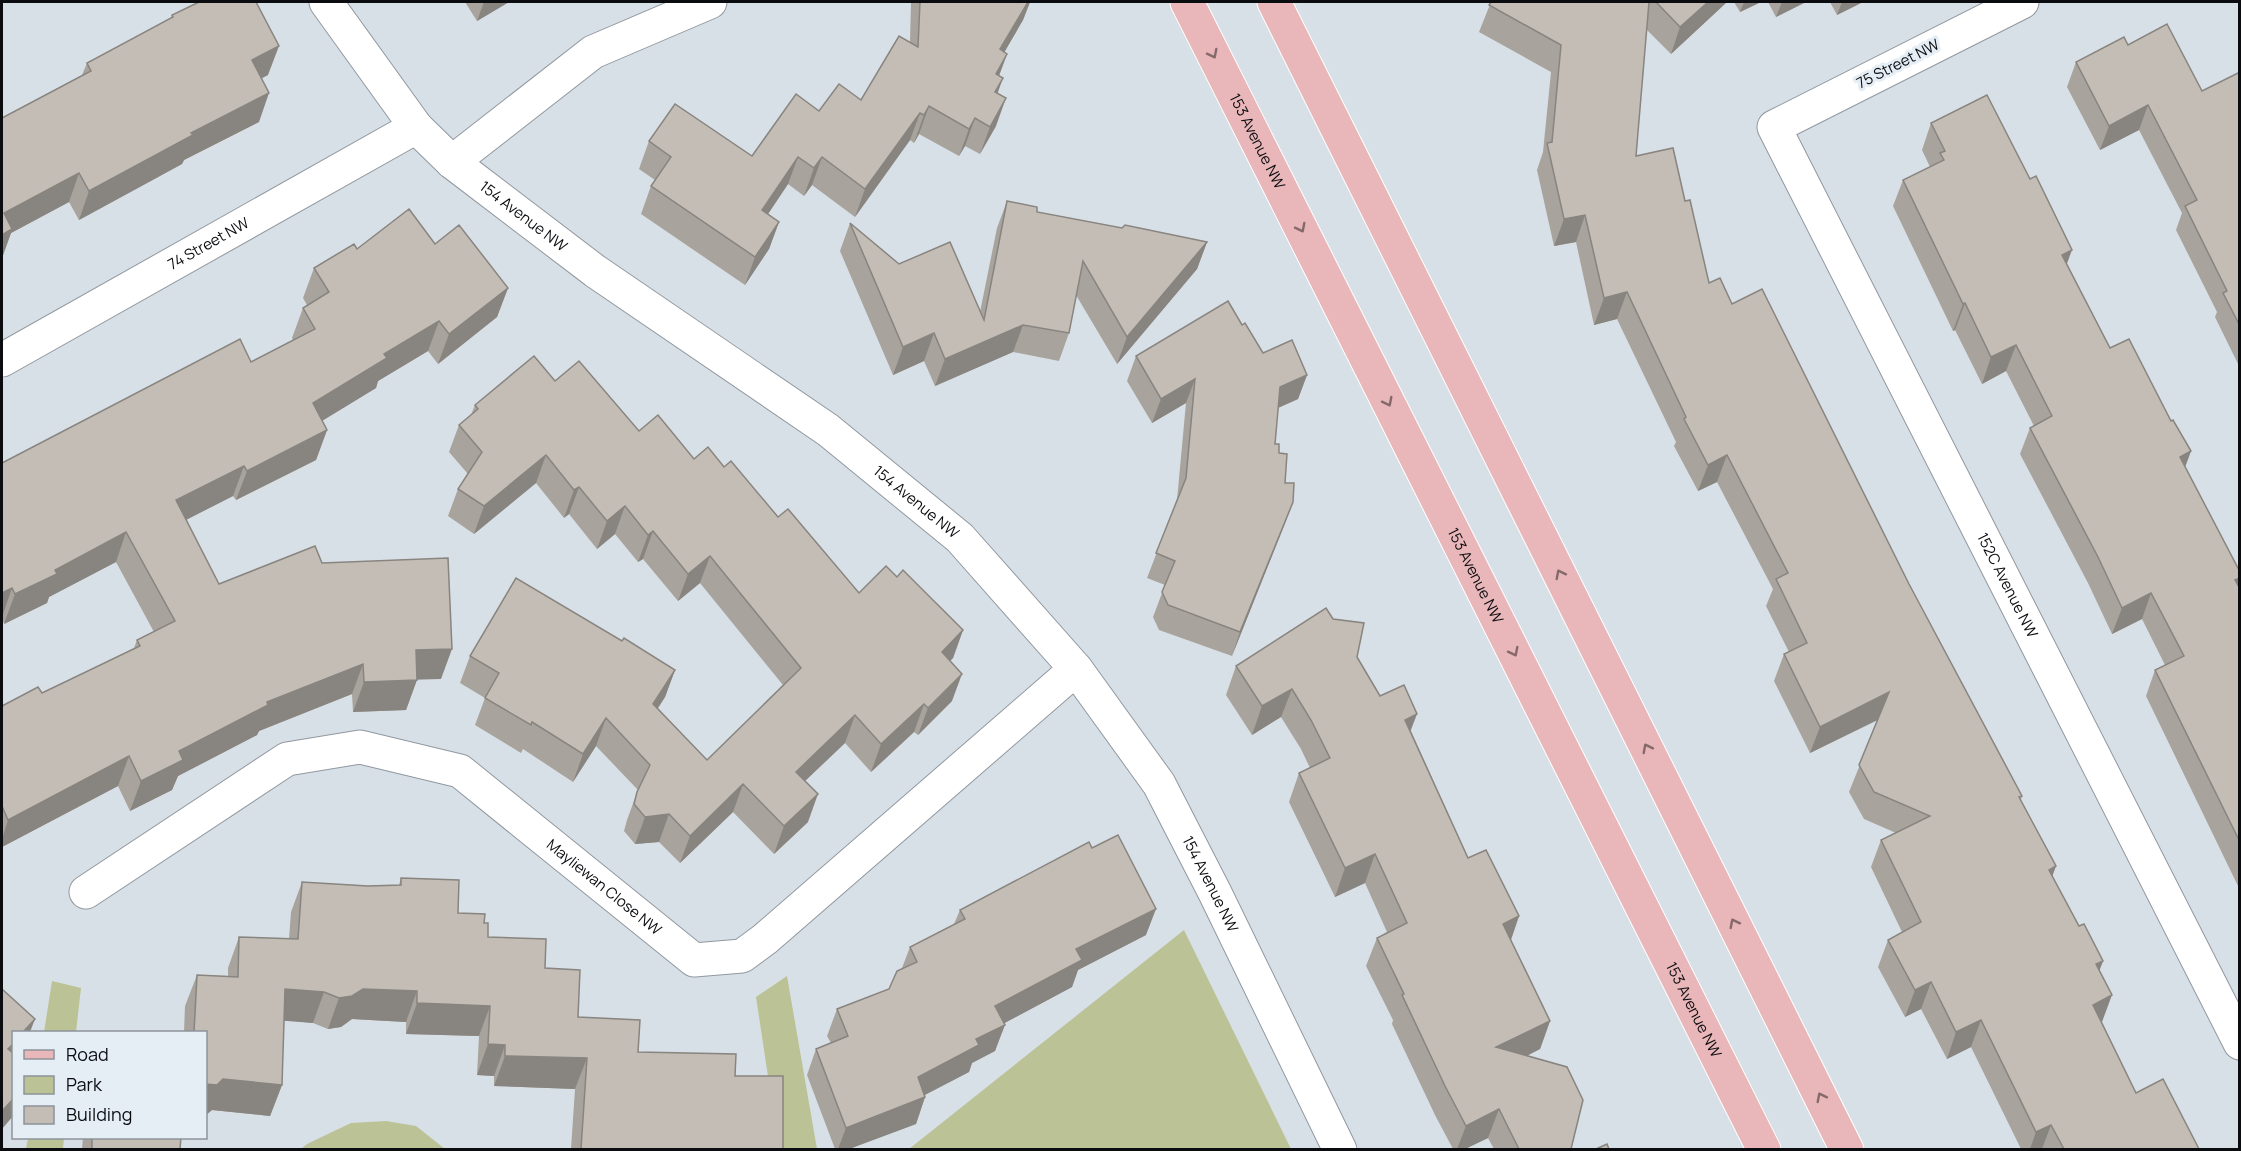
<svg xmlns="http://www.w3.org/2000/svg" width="2241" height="1151" viewBox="0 0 2241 1151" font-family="Manrope,sans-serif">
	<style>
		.green { fill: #bbc295 }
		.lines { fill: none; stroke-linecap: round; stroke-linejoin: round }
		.minor-casing { stroke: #91989f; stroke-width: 35 }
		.major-casing { stroke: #fff; stroke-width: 35 }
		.minor { stroke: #fff; stroke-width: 33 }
		.major { stroke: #e9b6b9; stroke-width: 33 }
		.wall { fill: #a8a39c }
		.shaded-wall { fill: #88847f }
		.building { fill: #c3bdb5; stroke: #88847f; stroke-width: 1.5 }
		.oneway { stroke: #856a6c }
		.labels { text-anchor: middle; stroke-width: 6; stroke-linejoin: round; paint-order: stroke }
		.street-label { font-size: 15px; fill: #0a0c0f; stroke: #e5edf5 }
	</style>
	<rect width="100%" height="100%" fill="#d8e0e7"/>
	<g class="green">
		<path d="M1184 930 1291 1149H909Z"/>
		<path d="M787 976 817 1149H779L756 997Z"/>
		<path d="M52 981 81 988 76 1032H44Z"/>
		<path d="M386 1121 416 1126 445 1149H301L307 1144 351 1123Z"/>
		<path d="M28 1138H64L63 1149H26Z"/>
	</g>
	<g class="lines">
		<defs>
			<g id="minor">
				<path id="s1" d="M326 2 416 127 452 162 595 271 828 430 960 538 1076 669 1159 784 1215 893 1340 1150"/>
				<path id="s2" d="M2022 2 1774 127 2240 1043"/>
				<path d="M452 162 593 52 710 2"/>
				<path id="s3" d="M2 360 416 127"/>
				<path id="s4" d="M86 892 287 759 360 747 460 771 694 960 742 956 765 939 1076 669"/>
			</g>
			<g id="major">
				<path id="s5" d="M1187 2 1764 1150"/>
				<path d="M1274 2 1847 1150"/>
			</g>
		</defs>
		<use href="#minor" class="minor-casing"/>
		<use href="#major" class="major-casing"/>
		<use href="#minor" class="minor"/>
		<use href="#major" class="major"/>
	</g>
	<g class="wall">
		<path d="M465 2H509L477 21Z"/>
		<path d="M911 2H1030L1023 20 1004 52 1007 54 999 76 997 93 996 126 980 154 965 146 959 156 919 134 914 143 910 140 855 217 812 185 804 196 788 184 768 214 779 222 769 249 745 285 641 214 651 186 655 180 639 169 649 141 752 156 861 100 910 42Z"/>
		<path d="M1491 2H1727L1671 54 1646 29 1636 156 1685 201 1709 283 1732 304 1909 584 2022 796 2021 800 2056 866 2052 876 2079 926 2103 961 2099 970 2102 1023 2136 1093 2199 1149H2021L1971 1047 1947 1059 1921 1009 1905 1017 1878 967 1888 940 1902 932 1871 867 1881 840 1896 833 1864 819 1849 792 1878 720 1810 753 1774 681 1784 654 1789 652 1766 606 1773 589 1717 482 1698 491 1674 446 1676 442 1617 319 1594 325 1576 242 1554 246 1537 170 1543 152 1551 72 1479 32Z"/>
		<path d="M1734 2H1761L1740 12Z"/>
		<path d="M1768 2H1806L1776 17Z"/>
		<path d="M1830 2H1863L1837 15Z"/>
		<path d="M172 15 268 75 262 78 259 122 184 160 182 164 79 220 69 202 11 233 2 258V118L82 75 87 63 171 18Z"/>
		<path d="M2128 45 2202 91 2240 72V368L2215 317 2217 312 2176 230 2182 213 2139 130 2100 150 2067 87 2076 62Z"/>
		<path d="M1931 123 2067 264 2110 348 2171 421 2191 451 2185 467 2240 589V885L2238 886 2146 696 2155 670 2165 665 2142 619 2112 634 2088 583 2020 454 2030 428 2034 426 2006 371 1982 384 1955 330 1953 331 1893 206 1903 180 1930 167 1922 150Z"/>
		<path d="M1007 201 1037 212 1122 228 1207 242 1197 269 1117 364 1076 295 1069 333 1059 361 1013 352 935 386 924 361 893 375 840 251 850 223 899 264 980 312 997 228Z"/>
		<path d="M435 244 508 288 497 317 438 364 428 351 378 381 376 388 322 421 327 430 316 460 236 500 233 496 186 520 219 584 322 563 441 679H417L406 710 353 712 352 694 259 731 257 735 178 776 172 790 130 811 118 786 2 847V706L42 693 134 648 137 640 154 632 116 562 49 597 47 603 4 624 2 618V463L251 362 293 340 292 338 303 308 307 305 303 298 314 268 357 249Z"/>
		<path d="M1242 325 1263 353 1307 375 1298 399 1278 408 1275 444 1279 453 1285 483 1293 502 1232 656 1159 630 1153 617 1165 585 1147 578 1177 500 1186 403 1152 423 1127 381 1136 356Z"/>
		<path d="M555 381 639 431 694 459 724 467 859 593 897 577 963 630 953 658 950 661 952 701 918 735 914 732 871 772 845 743 805 781 808 822 774 854 733 812 680 863 659 842 635 844 624 831 627 820 638 790 596 746 573 782 523 749 521 753 475 725 485 698 460 683 470 656 622 641 675 670 665 697 658 708 707 760 783 685 700 583 678 601 643 559 638 562 615 534 597 549 569 514 564 518 536 483 474 534 448 516 458 489 468 474 449 452 459 425 471 415 475 405Z"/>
		<path d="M1357 657 1380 696 1411 731 1468 858 1519 916 1511 940 1550 1021 1540 1049 1527 1056 1571 1149H1494L1488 1138 1465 1149H1453L1435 1115 1392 1024 1393 1020 1366 966 1377 938 1387 932 1365 883 1335 897 1289 802 1299 773 1310 768 1301 749 1281 717 1252 735 1226 695 1236 666Z"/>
		<path d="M1092 848 1146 935 1078 970 1072 987 1004 1023 995 1051 972 1063 969 1072 925 1095V1097L916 1124 849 1149H835L807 1075 816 1049 831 1043 827 1036 837 1009 889 989 902 968 910 947 954 924 960 910Z"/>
		<path d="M401 878 458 913 484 923 488 937 545 968 578 1017 638 1052 735 1076 783 1149H571L575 1089 494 1086V1076L477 1075 479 1036 406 1034V1022L352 1019 341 1027 328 1029 313 1023 284 1020 282 1085 270 1116 212 1110 206 1115V1032H184L185 1006 197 975 228 976V968L239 937 289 939 291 912 302 882 368 886 399 885Z"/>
		<path d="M83 1137H181L180 1149H82Z"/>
	</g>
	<g class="shaded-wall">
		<path d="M484 2H509L477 21Z"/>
		<path d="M1024 2H1030L1023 20 990 77 1000 49Z"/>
		<path d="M1708 2H1727L1671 54 1680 27Z"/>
		<path d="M1744 2H1761L1740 12Z"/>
		<path d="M1782 2H1806L1776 17Z"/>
		<path d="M1842 2H1863L1837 15Z"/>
		<path d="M279 46 268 75 241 89 252 60Z"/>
		<path d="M1007 54 997 81 996 74Z"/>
		<path d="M1003 78 993 106 995 92Z"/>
		<path d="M269 93 259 122 184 160 182 164 79 220 89 191 191 133Z"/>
		<path d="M1006 98 996 126 980 154 990 127Z"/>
		<path d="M2148 105 2139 130 2100 150 2109 126Z"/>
		<path d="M929 106 919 134 914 143 924 115Z"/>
		<path d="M920 113 910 140 855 217 865 189Z"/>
		<path d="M975 118 965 146 959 156 969 129Z"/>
		<path d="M798 157 788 184 752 238 762 210Z"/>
		<path d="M822 157 812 185 804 196 814 168Z"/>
		<path d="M79 173 69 202 11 233 2 258V220L4 213Z"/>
		<path d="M1585 215 1576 242 1554 246 1564 219Z"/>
		<path d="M779 222 769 249 745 285 755 257Z"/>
		<path d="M1207 242 1197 269 1117 364 1127 337Z"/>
		<path d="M2072 250 2062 277V255Z"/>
		<path d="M508 288 497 317 438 364 449 334Z"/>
		<path d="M1627 292 1617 319 1594 325 1604 298Z"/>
		<path d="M1965 303 1955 330 1953 331 1963 304Z"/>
		<path d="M439 321 428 351 378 381 376 388 302 433 313 403 384 354Z"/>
		<path d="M1023 325 1013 352 935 386 945 359Z"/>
		<path d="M934 333 924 361 893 375 903 347Z"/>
		<path d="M2016 345 2006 371 1982 384 1991 357Z"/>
		<path d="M1307 375 1298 399 1271 411 1280 387Z"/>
		<path d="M1195 379 1186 403 1152 423 1161 399Z"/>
		<path d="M327 430 316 460 236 500 247 471Z"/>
		<path d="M2191 451 2181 478 2180 457Z"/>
		<path d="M546 455 536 483 474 534 484 506Z"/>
		<path d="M1727 455 1717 482 1698 491 1708 465Z"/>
		<path d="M244 466 233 496 166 530 176 500Z"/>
		<path d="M579 487 569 514 564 518 574 490Z"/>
		<path d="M1293 502 1284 526 1232 656 1240 632Z"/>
		<path d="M625 506 615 534 597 549 607 521Z"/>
		<path d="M653 531 643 559 638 562 648 535Z"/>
		<path d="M126 532 116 562 49 597 47 603 4 624 15 594 55 570Z"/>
		<path d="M710 556 700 583 678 601 688 574Z"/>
		<path d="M2240 578V584L2233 603 2235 580Z"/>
		<path d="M12 588 2 617V593Z"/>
		<path d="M2151 593 2142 619 2112 634 2122 608Z"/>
		<path d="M963 630 953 658 932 679 942 652Z"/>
		<path d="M452 649 441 679 405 680 416 650Z"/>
		<path d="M363 664 352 694 259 731 257 735 178 776 172 790 130 811 141 781 179 751 267 702Z"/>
		<path d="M675 670 665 697 643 731 653 704Z"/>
		<path d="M962 674 952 701 918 735 928 708Z"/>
		<path d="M417 680 406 710 353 712 364 682Z"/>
		<path d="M1292 689 1281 717 1252 735 1262 706Z"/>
		<path d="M1889 692 1879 719 1810 753 1820 727Z"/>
		<path d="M924 704 914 732 871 772 881 744Z"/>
		<path d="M1417 714 1406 743 1405 720Z"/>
		<path d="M855 715 845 743 786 799 796 772Z"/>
		<path d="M606 718 596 746 573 782 583 754Z"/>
		<path d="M129 756 118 786 2 847V839L8 820Z"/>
		<path d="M743 784 733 812 680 863 690 836Z"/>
		<path d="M818 794 808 822 774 854 784 826Z"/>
		<path d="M669 814 659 842 635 844 645 817Z"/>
		<path d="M1375 854 1365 883 1335 897 1345 868Z"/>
		<path d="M2056 866 2046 893 2049 870Z"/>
		<path d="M1156 909 1146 935 1078 970 1072 987 986 1033 995 1006 1076 949Z"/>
		<path d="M1519 916 1509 945 1503 924Z"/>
		<path d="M2103 961 2093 988 2096 964Z"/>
		<path d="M1931 982 1921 1009 1905 1017 1915 990Z"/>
		<path d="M285 989 324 992 313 1023 274 1020Z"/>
		<path d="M363 989 417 991 406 1022 352 1019 341 1027 328 1029 339 998Z"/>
		<path d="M2112 995 2102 1022 2093 1005Z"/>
		<path d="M417 1003 490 1006 479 1036 406 1034Z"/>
		<path d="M35 1019 30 1032H23Z"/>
		<path d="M1981 1020 1971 1047 1947 1059 1956 1032Z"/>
		<path d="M1550 1021 1540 1049 1486 1076 1496 1047Z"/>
		<path d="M1005 1025 995 1051 972 1063 969 1072 909 1103 925 1097 916 1124 849 1149H838L846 1128 918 1077 976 1039Z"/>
		<path d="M14 1043V1061L8 1049Z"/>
		<path d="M488 1044 505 1045 494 1076 477 1075Z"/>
		<path d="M505 1056 587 1058 575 1089 494 1086Z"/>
		<path d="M223 1079 282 1085 270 1116 212 1110 206 1115V1084Z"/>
		<path d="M14 1098V1115L2 1129V1111Z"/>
		<path d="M1499 1109 1488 1138 1465 1149H1457L1466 1126Z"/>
		<path d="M2051 1125 2042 1149H2030L2036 1132Z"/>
	</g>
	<g class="building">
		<path d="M199 2H256L279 46 252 60 269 93 191 133 193 135 89 191 79 173 4 213 12 229 2 235V118L91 71 87 63 173 17 172 15Z"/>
		<path d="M920 2H1028L1000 49 1007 54 996 74 1003 78 995 92 1006 98 990 127 975 118 969 129 929 106 924 115 920 113 865 189 822 157 814 168 798 157 762 210 779 222 755 257 651 186 671 157 649 141 675 104 752 156 796 94 819 111 839 84 861 100 899 36 918 47Z"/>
		<path d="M1491 2H1649L1636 156 1673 148 1685 201 1690 200 1709 283 1720 278 1732 304 1762 289 1909 584 2022 796 2019 797 2056 866 2049 870 2079 926 2084 924 2103 961 2096 964 2112 995 2093 1005 2136 1093 2163 1079 2199 1149H2064L2051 1125 2036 1132 1981 1020 1956 1032 1931 982 1915 990 1888 940 1921 922 1881 840 1930 816 1874 792 1859 765 1889 692 1820 727 1784 654 1807 643 1776 579 1788 573 1727 455 1708 465 1684 419 1686 417 1627 292 1604 298 1585 215 1564 219 1547 143 1552 142 1561 45 1489 5Z"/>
		<path d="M1656 2H1708L1680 27Z"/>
		<path d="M2167 24 2202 91 2240 72V326L2223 293 2227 291 2185 206 2197 200 2148 105 2109 126 2076 62 2124 37 2128 45Z"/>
		<path d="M1987 95 2030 179 2036 176 2072 250 2062 255 2110 348 2129 339 2171 421 2173 420 2191 451 2180 457 2240 572V578L2235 580 2240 589V842L2155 670 2184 656 2151 593 2122 608 2098 557 2030 428 2052 416 2016 345 1991 357 1965 303 1963 304 1903 180 1944 160 1940 153 1945 151 1931 123Z"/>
		<path d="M1007 201 1037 207V212L1122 228 1125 225 1207 242 1127 337 1083 261 1069 333 1023 325 945 359 934 333 903 347 850 223 899 264 950 242 984 320Z"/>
		<path d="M409 209 435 244 459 225 508 288 449 334 439 321 384 354 387 358 313 403 327 430 247 471 244 466 176 500 219 584 315 546 322 563 448 558 452 649 416 650 417 680 364 682 363 664 267 702 268 705 179 751 183 760 141 781 129 756 8 820 2 806V706L38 687 42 693 140 646 137 640 175 621 126 532 55 570 57 574 15 594 12 588 2 593V463L240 339 251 362 315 329 303 308 329 292 314 268 354 244 357 249Z"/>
		<path d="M1228 301 1242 325 1245 323 1263 353 1292 340 1307 375 1280 387 1275 444H1279V453L1287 454 1285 483H1294L1293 502 1240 632 1168 605 1162 592 1175 561 1156 553 1186 478 1195 379 1161 399 1136 356Z"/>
		<path d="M534 356 555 381 579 361 639 431 658 415 694 459 708 447 724 467 731 461 778 517 788 509 859 593 886 566 897 577 903 570 963 630 942 652 962 674 928 708 924 704 881 744 855 715 796 772 818 794 784 826 743 784 690 836 669 814 645 817 634 804 637 792 650 765 606 718 583 754 532 722 531 725 485 698 499 673 470 656 516 578 622 641 624 638 675 670 653 704 707 760 801 668 710 556 688 574 653 531 648 535 625 506 607 521 579 487 574 490 546 455 484 506 458 489 482 452 459 425 478 409 475 405Z"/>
		<path d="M1326 608 1333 619 1364 623 1357 657 1380 696 1404 685 1417 714 1405 720 1468 858 1486 850 1519 916 1503 924 1550 1021 1496 1047 1567 1067 1583 1100 1571 1149H1519L1499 1109 1466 1126 1445 1086 1402 995 1404 994 1377 938 1407 923 1375 854 1345 868 1299 773 1330 758 1311 720 1292 689 1262 706 1236 666Z"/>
		<path d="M1118 835 1156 909 1076 949 1082 960 995 1006 1005 1025 976 1039 979 1045 918 1077 925 1097 846 1128 816 1049 848 1036 837 1009 889 989 897 971 917 962 910 947 965 919 960 910 1089 842 1092 848Z"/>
		<path d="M401 878 459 880 458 913 485 914 484 923H488V937L546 939 545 968 580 970 578 1017 640 1020 638 1052 736 1054 735 1076H783V1149H581L587 1058 505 1056V1045L488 1044 490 1006 417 1003V991L363 989 352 996 339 998 324 992 285 989 282 1085 223 1079 217 1085 206 1084V1032H194L197 975 238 977 239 937 298 939 302 882 368 886 401 885Z"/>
		<path d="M2 989 35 1019 23 1032H14V1043L8 1049 14 1054V1098L2 1111Z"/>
		<path d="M92 1137H181L180 1149H92Z"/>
		<path d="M1607 1144 1609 1149H1596Z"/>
	</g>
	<defs><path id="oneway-chevron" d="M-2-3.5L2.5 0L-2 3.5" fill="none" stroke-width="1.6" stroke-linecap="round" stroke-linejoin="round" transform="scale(1.5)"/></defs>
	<g class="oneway">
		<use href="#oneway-chevron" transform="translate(1213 54) rotate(63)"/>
		<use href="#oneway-chevron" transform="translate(1301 228) rotate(63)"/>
		<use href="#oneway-chevron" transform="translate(1388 402) rotate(63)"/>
		<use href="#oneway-chevron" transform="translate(1560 574) rotate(-117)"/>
		<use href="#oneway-chevron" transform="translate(1514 652) rotate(63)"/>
		<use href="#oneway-chevron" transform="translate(1647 748) rotate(-117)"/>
		<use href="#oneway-chevron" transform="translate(1734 923) rotate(-117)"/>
		<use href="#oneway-chevron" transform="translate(1821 1097) rotate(-117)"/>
	</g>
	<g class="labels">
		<g class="street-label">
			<text transform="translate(1898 64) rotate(-27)" y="5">75 Street NW</text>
			<text dy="5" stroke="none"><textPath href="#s5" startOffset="156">153 Avenue NW</textPath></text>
			<text dy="5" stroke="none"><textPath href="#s1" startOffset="294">154 Avenue NW</textPath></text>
			<text dy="5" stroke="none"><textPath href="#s3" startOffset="237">74 Street NW</textPath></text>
			<text dy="5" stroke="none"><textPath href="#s1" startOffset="780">154 Avenue NW</textPath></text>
			<text dy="5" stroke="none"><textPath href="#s5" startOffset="642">153 Avenue NW</textPath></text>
			<text dy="5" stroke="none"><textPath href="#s2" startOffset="792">152C Avenue NW</textPath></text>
			<text dy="5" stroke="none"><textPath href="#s1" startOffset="1266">154 Avenue NW</textPath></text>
			<text dy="5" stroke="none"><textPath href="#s4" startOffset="603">Mayliewan Close NW</textPath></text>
			<text dy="5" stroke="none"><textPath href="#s5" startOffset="1128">153 Avenue NW</textPath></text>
		</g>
	</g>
	<rect width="2241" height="1151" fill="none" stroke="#0a0c0f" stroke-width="6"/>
	<rect x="12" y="1031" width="195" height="108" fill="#e5edf5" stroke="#8d9399" stroke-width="1.5"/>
	<rect x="24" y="1050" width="30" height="9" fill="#e9b6b9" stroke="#8d9399" stroke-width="1.5"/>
	<text x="66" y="1061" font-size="18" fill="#0a0c0f">Road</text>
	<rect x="24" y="1076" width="30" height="18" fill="#bbc295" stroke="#8d9399" stroke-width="1.5"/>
	<text x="66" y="1091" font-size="18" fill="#0a0c0f">Park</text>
	<rect x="24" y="1106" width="30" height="18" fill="#c3bdb5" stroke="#8d9399" stroke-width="1.5"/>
	<text x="66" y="1121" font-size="18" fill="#0a0c0f">Building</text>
</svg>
